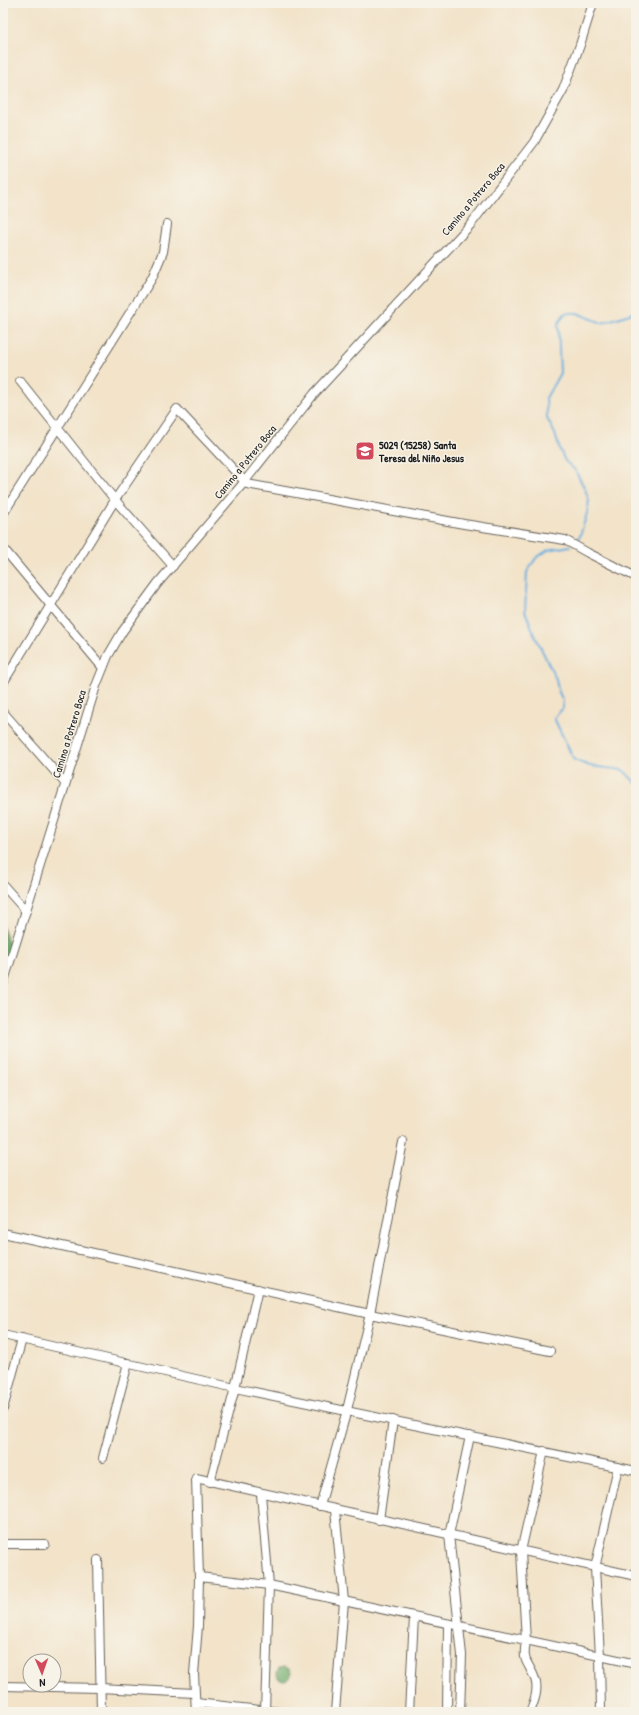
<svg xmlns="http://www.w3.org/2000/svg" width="639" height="1715" viewBox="0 0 639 1715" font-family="'Patrick Hand',sans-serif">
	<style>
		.forest { fill: #6eaa6a; stroke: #456343 }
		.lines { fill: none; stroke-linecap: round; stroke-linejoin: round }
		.stream { stroke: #68adde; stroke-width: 2 }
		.street-casing { stroke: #676259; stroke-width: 10 }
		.street { stroke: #fff; stroke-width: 8 }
		.labels { text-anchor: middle; stroke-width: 3; stroke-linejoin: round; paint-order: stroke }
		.street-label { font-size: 11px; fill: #1c1c1c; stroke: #f7f3e8 }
		.poi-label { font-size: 11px; font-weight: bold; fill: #1c1c1c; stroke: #f7f3e8; text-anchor: start }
	</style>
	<rect width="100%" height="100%" fill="#f7f3e8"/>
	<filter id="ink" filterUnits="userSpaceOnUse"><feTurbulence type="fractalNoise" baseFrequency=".025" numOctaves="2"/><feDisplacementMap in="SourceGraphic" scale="8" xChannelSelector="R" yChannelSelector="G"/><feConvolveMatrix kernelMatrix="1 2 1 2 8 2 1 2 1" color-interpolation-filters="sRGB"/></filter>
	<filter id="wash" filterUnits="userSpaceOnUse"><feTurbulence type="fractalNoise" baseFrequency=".012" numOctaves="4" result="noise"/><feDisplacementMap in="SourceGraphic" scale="16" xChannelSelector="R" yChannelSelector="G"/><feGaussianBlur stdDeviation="0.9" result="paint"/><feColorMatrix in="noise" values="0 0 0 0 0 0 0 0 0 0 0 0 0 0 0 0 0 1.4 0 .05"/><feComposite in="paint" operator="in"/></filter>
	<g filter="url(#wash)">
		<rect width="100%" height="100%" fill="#f2e3c9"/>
		<g class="forest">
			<path d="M3 927 10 947 3 971Z"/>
			<circle cx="284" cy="1674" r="7"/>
		</g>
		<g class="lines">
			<g class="stream">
				<path d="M617 3 636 7"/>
				<path d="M574 543 580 536 587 513 589 501 585 489 575 470 565 461 560 450 555 434 547 418 546 398 560 373 558 324 565 313H577L602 323 636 312"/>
				<path d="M570 546 548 550 536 558 527 572 525 611 536 638 556 679 558 690 563 701V708L554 718 574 760 590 766 623 770 636 783"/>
			</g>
		</g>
	</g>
	<g filter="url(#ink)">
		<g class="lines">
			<defs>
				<g id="street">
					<path d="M20 381 115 500 173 566"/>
					<path d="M3 514 152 278 163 252 167 224"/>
					<path d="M3 548 103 668"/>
					<path d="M3 683 115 500 177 409 247 484 464 524 565 540 588 553 636 577"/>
					<path d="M3 712 65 783"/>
					<path d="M3 885 26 911"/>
					<path d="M3 984 96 686 108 656 122 632 158 583 241 486 314 394 471 224 534 142 563 90 580 45 593 3"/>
					<path d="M3 1233 370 1314 550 1351"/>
					<path d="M3 1335 235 1388 636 1471"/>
					<path d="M3 1409 22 1339"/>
					<path d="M103 1458 128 1363"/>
					<path d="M210 1482 235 1388 258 1289"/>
					<path d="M261 1494 269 1585 265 1712"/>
					<path d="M320 1506 347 1410 370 1314 403 1142"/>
					<path d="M335 1510 344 1601 335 1712"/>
					<path d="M379 1520 393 1420"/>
					<path d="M3 1544H45"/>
					<path d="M98 1560 101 1712"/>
					<path d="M199 1577 269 1585 600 1656 595 1568 618 1467"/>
					<path d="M3 1686 100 1688 194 1693"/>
					<path d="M196 1703 280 1712"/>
					<path d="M196 1712 194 1674 198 1626 199 1577 196 1478 636 1576"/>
					<path d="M409 1712 414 1617"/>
					<path d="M447 1712 448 1625"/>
					<path d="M460 1712 462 1655 449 1535 470 1436"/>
					<path d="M530 1712C534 1702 539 1690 535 1679 528 1660 522 1664 526 1641L521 1551 544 1451"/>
					<path d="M601 1712 600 1656 636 1664"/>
				</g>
			</defs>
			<use href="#street" class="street-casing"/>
			<use href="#street" class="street"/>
		</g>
	</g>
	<defs>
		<symbol id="school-square" viewBox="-11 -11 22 22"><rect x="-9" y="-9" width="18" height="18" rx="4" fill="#d1495b" stroke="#f7f3e8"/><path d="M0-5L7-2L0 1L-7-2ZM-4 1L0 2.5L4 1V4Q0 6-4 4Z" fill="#fff"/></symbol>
	</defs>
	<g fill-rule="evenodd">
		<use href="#school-square" x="354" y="440" width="22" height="22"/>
	</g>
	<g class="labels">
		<g class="street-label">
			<text transform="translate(473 199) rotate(-50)" y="4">Camino a Potrero Boca</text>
			<text transform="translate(245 462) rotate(-51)" y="4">Camino a Potrero Boca</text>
			<text transform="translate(69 734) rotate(-73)" y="4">Camino a Potrero Boca</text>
		</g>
		<g class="poi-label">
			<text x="379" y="449">5029 (15258) Santa<tspan x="379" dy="13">Teresa del Niño Jesus</tspan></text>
		</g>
	</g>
	<rect width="639" height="1715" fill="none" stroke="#f7f3e8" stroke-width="16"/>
	<g transform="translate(42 1673) rotate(178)"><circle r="19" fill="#f7f3e8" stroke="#9f9d96"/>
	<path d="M0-3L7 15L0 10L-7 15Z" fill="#d1495b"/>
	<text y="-6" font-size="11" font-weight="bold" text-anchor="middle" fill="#1c1c1c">N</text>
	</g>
</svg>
